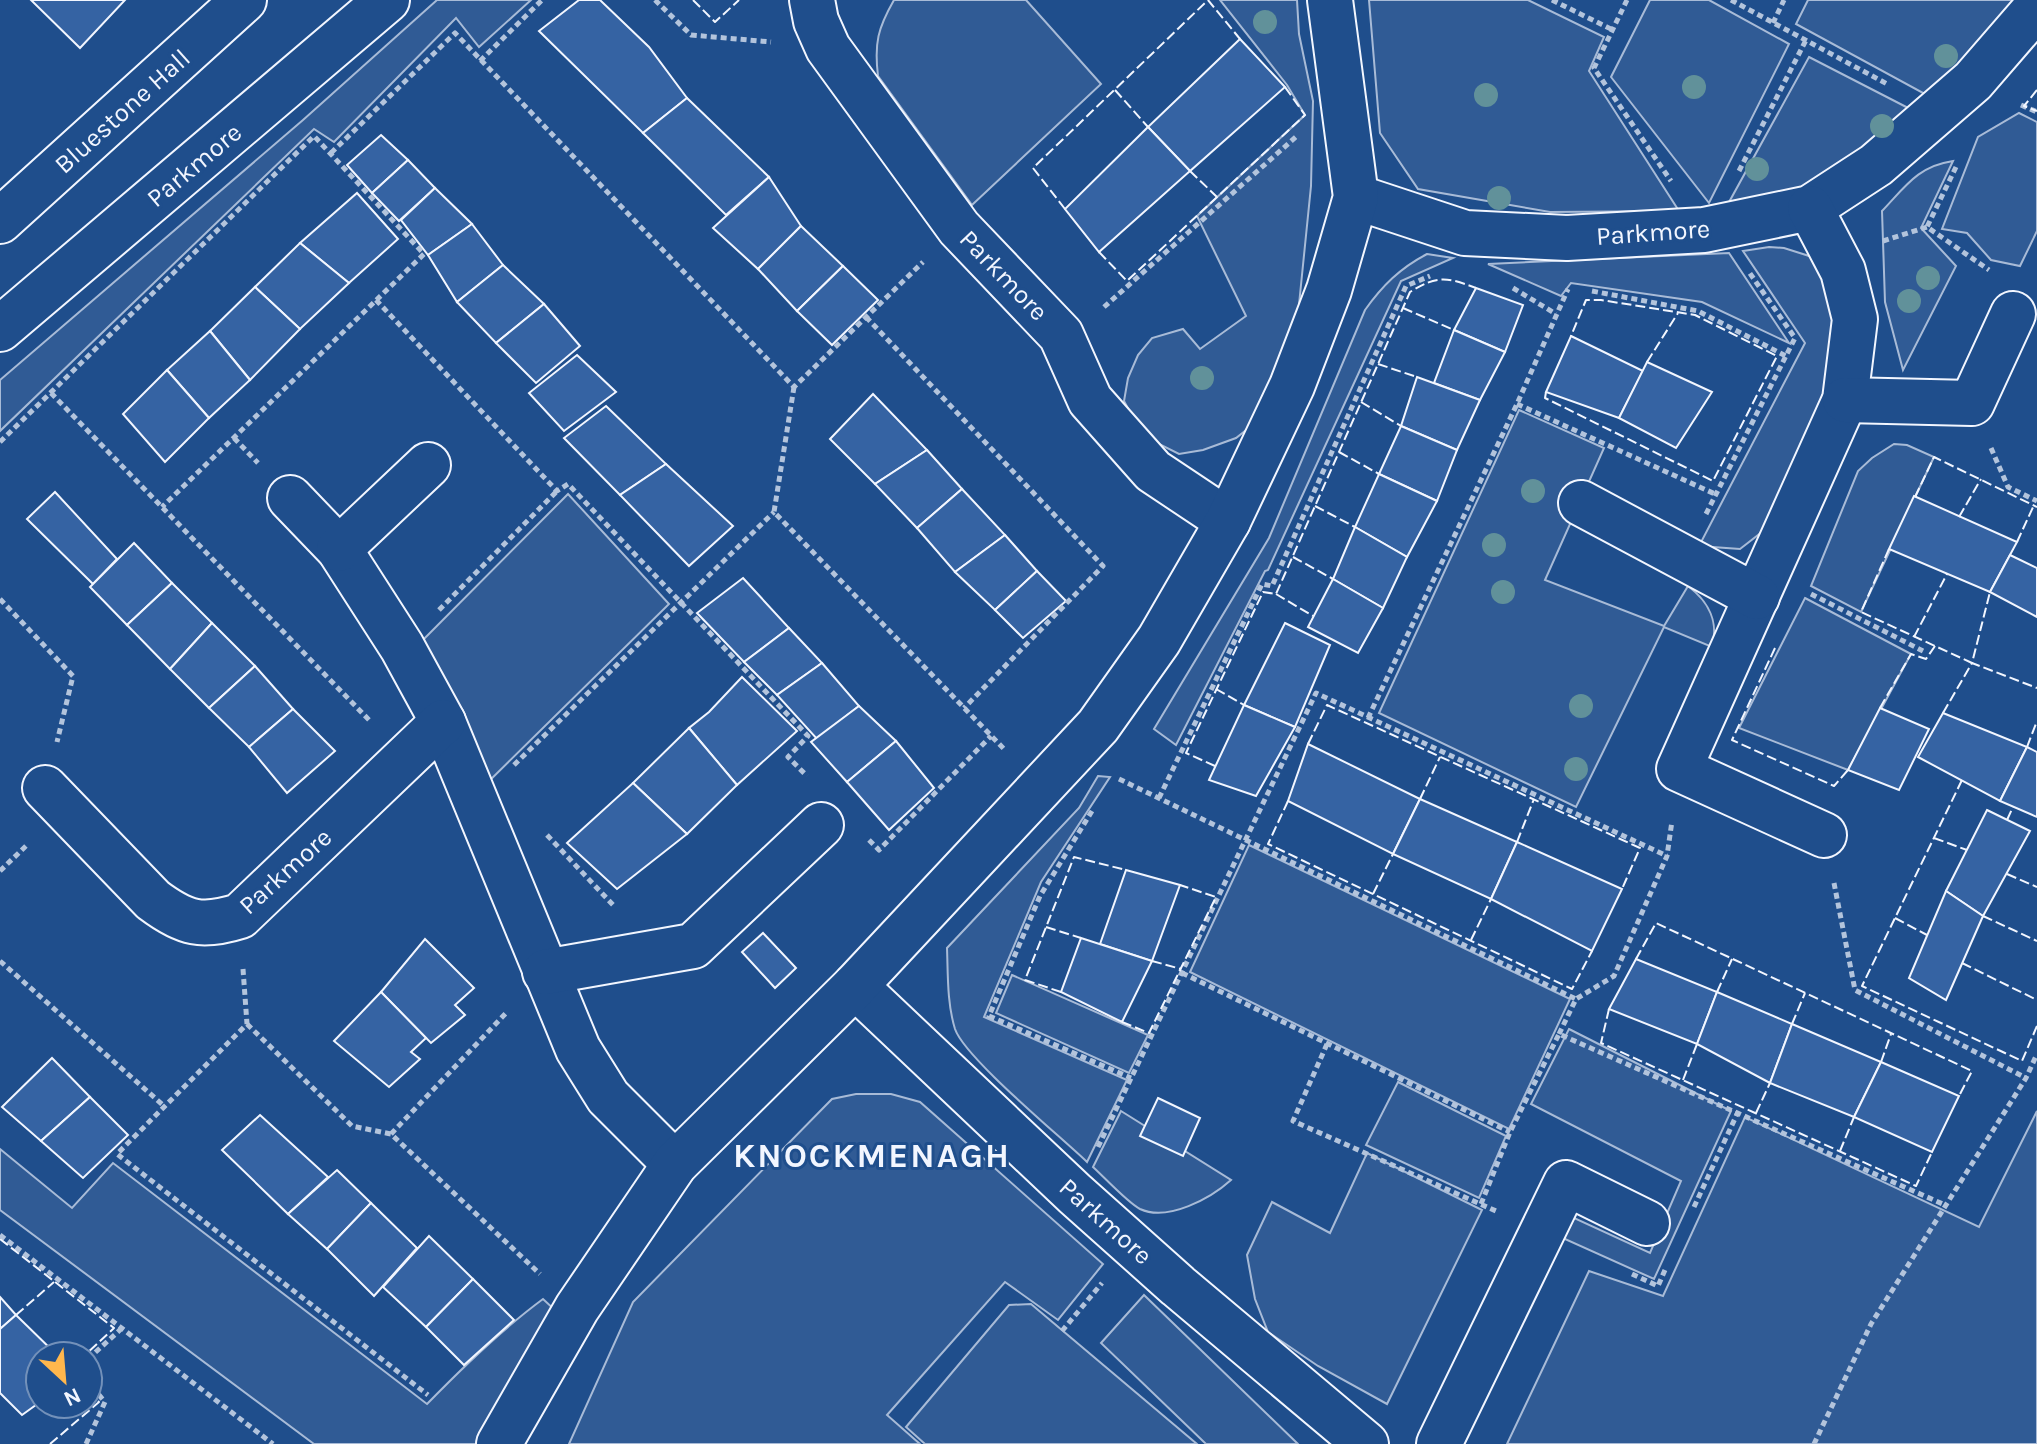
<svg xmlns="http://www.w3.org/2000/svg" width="2037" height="1444" viewBox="0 0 2037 1444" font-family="Karla,sans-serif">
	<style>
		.green { fill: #305b95; stroke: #a8bbd7; stroke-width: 2 }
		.building { fill: #3563a3; stroke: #f2f6ff; stroke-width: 2 }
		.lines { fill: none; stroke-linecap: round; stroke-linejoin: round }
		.street-casing { stroke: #f2f6ff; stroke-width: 48 }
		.path { stroke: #b3c4dc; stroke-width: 5; stroke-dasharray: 6 4; stroke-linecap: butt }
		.street { stroke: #1f4e8c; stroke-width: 44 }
		.fence { stroke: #f2f6ff; stroke-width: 2; stroke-dasharray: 10 4; stroke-linecap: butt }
		.tree { fill: #61919a }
		.labels { text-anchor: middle; stroke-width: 6; stroke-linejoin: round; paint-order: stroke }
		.street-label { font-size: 26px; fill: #f2f6ff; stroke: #1f4e8c }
		.district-label { font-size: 34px; font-weight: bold; letter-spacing: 2px; fill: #f2f6ff; stroke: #1f4e8c }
	</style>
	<rect width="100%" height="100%" fill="#1f4e8c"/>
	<g class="green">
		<path d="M437 0H531L479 47 456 18 334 142 314 129 0 431V380L303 120Z"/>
		<path d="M894 0H1026L1101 84 972 205 878 76C874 43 878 28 894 0Z"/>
		<path d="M1220 0H1297L1299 34 1313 101 1311 186 1294 354 1264 416 1236 438 1203 450 1179 454 1155 442 1137 425 1124 401 1128 378 1138 355 1152 338 1183 329 1200 349 1246 316 1197 216 1305 115 1287 85Z"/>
		<path d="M1369 0H1528L1604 37 1589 71 1679 211 1550 212 1418 189 1380 133Z"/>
		<path d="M1650 0H1709L1789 44 1709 203 1611 77Z"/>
		<path d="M1808 0H2023L1934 99 1796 24Z"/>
		<path d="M1809 57 1916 112 1821 181 1788 193 1728 204Z"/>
		<path d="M2019 113 2037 122V231L2020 266 1991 260 1967 233 1942 229 1978 137Z"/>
		<path d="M1953 161 1921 228 1956 266 1903 370 1885 302 1882 211C1905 187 1918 166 1953 161Z"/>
		<path d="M1769 247 1784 248 1809 256 1826 271 1839 326 1820 417 1767 528 1740 549 1699 546 1805 343 1743 251Z"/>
		<path d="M1729 253 1789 343 1702 302 1571 283 1561 296 1488 264Z"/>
		<path d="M1427 254 1453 258 1401 281 1268 570 1265 571 1176 745 1154 729 1269 538 1365 310C1382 286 1400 268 1427 254Z"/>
		<path d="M1519 410 1604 448 1545 580 1664 626 1688 586C1709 602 1719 621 1712 647L1664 627 1576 807 1379 713Z"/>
		<path d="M1894 444 1907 445 1934 457 1861 612 1811 586 1858 471 1872 458Z"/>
		<path d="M568 494 669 604 481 789 414 649Z"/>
		<path d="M1805 598 1911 654 1848 770 1739 728Z"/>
		<path d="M1098 776 1110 777 1041 882 984 1017 1127 1080 1087 1162C1060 1136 965 1058 955 1029 947 1003 948 975 947 948L1079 808Z"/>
		<path d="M1249 845 1570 999 1509 1129 1190 972Z"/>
		<path d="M1012 975 1148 1035 1129 1073 996 1013Z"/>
		<path d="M1569 1029 1731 1111 1654 1279 1536 1226 1546 1205 1650 1253 1681 1181 1531 1104Z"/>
		<path d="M1398 1082 1506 1136 1479 1198 1366 1145Z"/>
		<path d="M856 1094H891L920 1102 1103 1264 1058 1320 1005 1282 887 1415 920 1444H569L633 1302 832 1099Z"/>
		<path d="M1121 1111 1231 1180C1211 1198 1168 1222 1140 1209 1128 1203 1104 1177 1093 1167Z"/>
		<path d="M2037 1111V1444H1507L1589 1271 1663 1296 1745 1117 1979 1227Z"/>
		<path d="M0 1149 72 1208 113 1163 427 1404C464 1366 501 1330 543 1299L557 1312 489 1444H314L0 1210Z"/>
		<path d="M1367 1153 1482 1210 1387 1404 1318 1366 1268 1332 1255 1299 1247 1255 1272 1202 1330 1233Z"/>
		<path d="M1144 1295 1298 1444H1206L1101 1343Z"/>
		<path d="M1031 1304 1197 1444H925L906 1427 1009 1305Z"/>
	</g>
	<g class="building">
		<path d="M31 0H125L80 48Z"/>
		<path d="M579 0H600L649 47 687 98 643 133 539 31Z"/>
		<path d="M1240 39 1285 87 1190 171 1148 127Z"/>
		<path d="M687 98 769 177 726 215 643 133Z"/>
		<path d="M1148 127 1190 171 1099 252 1065 209Z"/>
		<path d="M381 135 408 160 372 193 347 165Z"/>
		<path d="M408 160 435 188 399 221 372 193Z"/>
		<path d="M769 177 801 226 758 269 713 228Z"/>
		<path d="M435 188 472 224 428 255 401 220Z"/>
		<path d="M357 193 398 239 349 283 300 243Z"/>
		<path d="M472 224 503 265 457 302 428 255Z"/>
		<path d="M801 226 843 266 797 311 758 269Z"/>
		<path d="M300 243 349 283 300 329 255 287Z"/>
		<path d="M503 265 544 304 496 343 457 302Z"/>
		<path d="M843 266 878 300 832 345 797 311Z"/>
		<path d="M255 287 300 329 250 380 210 331Z"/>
		<path d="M1476 288 1523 305 1505 352 1454 330Z"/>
		<path d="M544 304 580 346 536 383 496 343Z"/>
		<path d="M1454 330 1505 352 1480 400 1434 383Z"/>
		<path d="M210 331 250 380 209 418 167 370Z"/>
		<path d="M1571 336 1643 371 1619 418 1546 392Z"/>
		<path d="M577 355 616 392 564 431 529 393Z"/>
		<path d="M1647 362 1712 392 1676 448 1619 418Z"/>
		<path d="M167 370 209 418 165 462 123 414Z"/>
		<path d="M1417 377 1480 400 1457 450 1401 426Z"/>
		<path d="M873 394 927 450 875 484 830 439Z"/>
		<path d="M606 406 666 464 620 495 564 438Z"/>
		<path d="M1401 426 1457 450 1437 501 1379 474Z"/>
		<path d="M927 450 962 489 917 528 875 484Z"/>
		<path d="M666 464 733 526 689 566 620 495Z"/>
		<path d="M1379 474 1437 501 1407 557 1355 527Z"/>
		<path d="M962 489 1005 535 955 572 917 528Z"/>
		<path d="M55 492 117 559 93 584 27 519Z"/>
		<path d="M1914 496 2017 542 1990 592 1889 549Z"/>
		<path d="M1355 527 1407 557 1383 608 1333 579Z"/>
		<path d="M1005 535 1037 571 995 610 955 572Z"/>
		<path d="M134 543 172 583 127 625 90 587Z"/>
		<path d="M2010 555 2037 568V617L1990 592Z"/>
		<path d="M1037 571 1066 601 1023 638 995 610Z"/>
		<path d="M743 578 789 628 744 662 697 613Z"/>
		<path d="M1333 579 1383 608 1358 653 1308 627Z"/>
		<path d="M172 583 212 623 170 669 127 625Z"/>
		<path d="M212 623 255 666 209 708 170 669Z"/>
		<path d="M1285 623 1330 645 1295 727 1244 705Z"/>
		<path d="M789 628 822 663 777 695 744 662Z"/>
		<path d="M822 663 859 706 817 739 777 695Z"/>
		<path d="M255 666 293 709 249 747 209 708Z"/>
		<path d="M742 677 797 731 737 785 689 728 709 712Z"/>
		<path d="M1244 705 1295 727 1256 796 1209 780Z"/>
		<path d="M859 706 896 741 847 782 811 742Z"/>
		<path d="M1880 708 1929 729 1899 790 1848 770Z"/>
		<path d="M293 709 335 751 287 793 249 747Z"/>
		<path d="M1943 713 2027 747 2000 801 1918 757Z"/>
		<path d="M689 728 737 785 687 834 633 783Z"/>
		<path d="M896 741 934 788 889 830 847 782Z"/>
		<path d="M1308 744 1420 799 1393 854 1288 801Z"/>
		<path d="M2027 747 2037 752V817L2000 801Z"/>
		<path d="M633 783 687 834 617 889 567 843Z"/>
		<path d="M1420 799 1517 842 1491 899 1393 854Z"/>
		<path d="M1987 810 2030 831 1983 916 1946 891Z"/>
		<path d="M1517 842 1622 889 1592 951 1491 899Z"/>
		<path d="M1126 870 1180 885 1152 961 1100 944Z"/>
		<path d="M1946 891 1983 916 1946 1000 1909 978Z"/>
		<path d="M763 933 796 968 775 988 742 952Z"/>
		<path d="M1081 938 1152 961 1122 1022 1061 992Z"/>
		<path d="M425 939 474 988 455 1005 465 1015 431 1043 381 992Z"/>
		<path d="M1636 959 1717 992 1697 1044 1609 1009Z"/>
		<path d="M381 992 426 1038 411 1052 420 1059 389 1087 334 1041Z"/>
		<path d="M1717 992 1792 1024 1770 1083 1697 1044Z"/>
		<path d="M1792 1024 1881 1062 1854 1117 1770 1083Z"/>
		<path d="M52 1058 90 1097 41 1141 2 1107Z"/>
		<path d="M1881 1062 1959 1096 1932 1152 1854 1117Z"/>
		<path d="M90 1097 128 1135 83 1178 41 1141Z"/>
		<path d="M1158 1098 1200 1118 1183 1156 1140 1136Z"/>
		<path d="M260 1115 328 1177 288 1214 222 1150Z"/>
		<path d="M337 1170 371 1203 327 1249 288 1214Z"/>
		<path d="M371 1203 417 1248 374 1296 327 1249Z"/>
		<path d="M429 1236 473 1279 426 1327 383 1287Z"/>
		<path d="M473 1279 514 1320 464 1365 426 1327Z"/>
		<path d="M0 1297 16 1315 0 1329Z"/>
		<path d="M16 1315 58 1356H40V1402L22 1415 0 1393V1329Z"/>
	</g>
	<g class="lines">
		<defs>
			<g id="street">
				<path d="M812 0 816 21 828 48 959 228 1061 335 1090 400 1153 471 1228 521"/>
				<path d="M1356 197 1465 233 1567 238 1704 230 1810 208 1876 165 1973 81 2037 7"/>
				<path d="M1810 208 1843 271 1855 319 1845 400 1679 769 1824 835"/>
				<path d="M0 221 244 0"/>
				<path d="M0 329 387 0"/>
				<path d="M1845 400 1972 403 2013 314"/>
				<path d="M290 498 339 549 402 647 443 722 578 1049 608 1097 675 1164"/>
				<path d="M1581 503 1757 597"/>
				<path d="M339 549 428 465"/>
				<path d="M45 788 153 900C185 924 202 928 240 916L443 722"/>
				<path d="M545 972 693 946 821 825"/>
				<path d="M855 986 1075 1194 1178 1286 1366 1444"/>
				<path d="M499 1444 577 1308 675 1164 855 986 1098 726 1159 640 1228 521 1292 386 1329 290 1356 197 1330 0"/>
				<path d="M1439 1444 1566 1183 1647 1223"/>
			</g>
		</defs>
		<use href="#street" class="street-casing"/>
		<g class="path">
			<path d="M655 0 691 35 771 42"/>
			<path d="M1552 0 1613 30"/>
			<path d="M1627 0 1594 68 1671 181"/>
			<path d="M1731 0 1889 85"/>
			<path d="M1773 23 1784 0"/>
			<path d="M480 61 542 0"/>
			<path d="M2021 105 2037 112"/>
			<path d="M331 153 455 33 794 387 923 262"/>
			<path d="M1956 167 1927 227 1989 270"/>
			<path d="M1739 171 1806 40"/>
			<path d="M1883 241 1927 227"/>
			<path d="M1513 288 1556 314"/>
			<path d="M1592 291 1698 311 1786 356"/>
			<path d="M376 300 557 491 568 484 808 736 788 757 807 776"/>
			<path d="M1104 307 1297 136"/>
			<path d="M866 317 1103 566 964 708"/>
			<path d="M794 387 774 512 1005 750"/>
			<path d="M51 393 371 722"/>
			<path d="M1517 404 1715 494"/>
			<path d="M234 438 258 463"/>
			<path d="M0 442 314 136 424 254 162 507"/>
			<path d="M1991 448 2008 487 2037 501"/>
			<path d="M1706 514 1795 338 1749 272"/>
			<path d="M1811 594 1923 651"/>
			<path d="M0 599 73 676 57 742"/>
			<path d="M439 610 557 491"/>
			<path d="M1368 718 1517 404 1568 289"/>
			<path d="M514 765 774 512"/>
			<path d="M1119 779 1576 999"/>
			<path d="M1159 798 1262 584 1272 586 1406 286 1430 276"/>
			<path d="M1092 811 1040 896 989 1016 1131 1078"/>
			<path d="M547 835 614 906"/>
			<path d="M869 840 879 850 991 736"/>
			<path d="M0 871 28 844"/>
			<path d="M1834 883 1855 990 2026 1078"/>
			<path d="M0 961 164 1106"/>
			<path d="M243 969 247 1024 117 1154 428 1395"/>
			<path d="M1182 973 1510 1132"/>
			<path d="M247 1024 352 1126 391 1134 540 1274"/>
			<path d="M1559 1034 1576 999 1614 976 1667 856 1672 821"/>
			<path d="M1327 1044 1293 1121 1496 1211"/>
			<path d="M391 1134 506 1013"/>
			<path d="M1098 1147 1316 693 1667 856"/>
			<path d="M1481 1204 1510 1132 1559 1034 1945 1205"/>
			<path d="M1694 1207 1738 1112"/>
			<path d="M0 1235 273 1444"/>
			<path d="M1632 1274 1658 1286 1665 1270"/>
			<path d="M1062 1331 1102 1283"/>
			<path d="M88 1359 121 1329"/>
			<path d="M86 1444 105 1402 88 1382"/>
			<path d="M1814 1444 1871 1324 2026 1078 2037 1054"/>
		</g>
		<use href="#street" class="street"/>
		<g class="fence">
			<path d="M693 0 715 22 739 0"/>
			<path d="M1115 90 1148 127"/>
			<path d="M2037 90 2024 106 2037 111"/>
			<path d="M1190 171 1217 197"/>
			<path d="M1065 209 1033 168 1208 0 1240 39"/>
			<path d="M1099 252 1127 281 1305 115 1285 87"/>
			<path d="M1403 308 1454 330"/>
			<path d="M1647 362 1678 313"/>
			<path d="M1378 364 1417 377"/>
			<path d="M1546 392 1545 398 1713 481 1777 356 1695 315 1601 300H1586L1571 336"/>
			<path d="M1361 402 1401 426"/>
			<path d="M1339 452 1379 474"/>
			<path d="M1915 497 1934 457 2037 507"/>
			<path d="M1315 506 1355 527"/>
			<path d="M1959 517 1981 479"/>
			<path d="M2017 542 2034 505"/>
			<path d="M1889 549 1861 612 1972 663 1990 592"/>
			<path d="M1293 557 1333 579"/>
			<path d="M1276 594 1313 616"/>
			<path d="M1914 637 1947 574"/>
			<path d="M1775 648 1732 740 1834 786 1848 770"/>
			<path d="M1216 689 1244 705"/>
			<path d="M1880 708 1911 654 1926 659 1935 646"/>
			<path d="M1943 713 1972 663 2037 688"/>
			<path d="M1308 744 1327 705 1640 848 1622 889"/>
			<path d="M2027 747 2037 721"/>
			<path d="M1215 766 1186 753 1263 592 1276 594 1410 292C1437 275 1447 277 1476 288"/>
			<path d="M1962 780 1862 986 2022 1061 2037 1026"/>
			<path d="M1420 799 1440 757"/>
			<path d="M1288 801 1268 844 1572 989 1592 951"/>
			<path d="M2007 820 2013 807"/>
			<path d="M1934 838 1967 850"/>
			<path d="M1517 842 1534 799"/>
			<path d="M2007 874 2037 887"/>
			<path d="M1373 894 1393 854"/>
			<path d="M1983 916 2037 941"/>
			<path d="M1895 918 1927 935"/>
			<path d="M1046 927 1081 938"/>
			<path d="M1471 940 1491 899"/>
			<path d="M1636 959 1656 923 1972 1071 1959 1096"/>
			<path d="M1152 961 1181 969"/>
			<path d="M1962 963 2037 1000"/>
			<path d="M1061 992 1025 980 1074 857 1126 870"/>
			<path d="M1717 992 1732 959"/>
			<path d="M1609 1009 1601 1043 1916 1186 1932 1152"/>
			<path d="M1122 1022 1149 1033 1216 897 1180 885"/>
			<path d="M1792 1024 1805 993"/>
			<path d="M1881 1062 1891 1034"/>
			<path d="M1683 1080 1697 1044"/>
			<path d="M1756 1113 1770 1083"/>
			<path d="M1840 1151 1854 1117"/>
			<path d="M0 1239 114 1328 84 1356"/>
			<path d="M16 1315 54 1282"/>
			<path d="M50 1444 99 1402 88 1388"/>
		</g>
	</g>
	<g class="tree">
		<circle cx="1265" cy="22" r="12"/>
		<circle cx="1946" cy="56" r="12"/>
		<circle cx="1694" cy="87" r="12"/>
		<circle cx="1486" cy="95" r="12"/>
		<circle cx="1882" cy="126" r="12"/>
		<circle cx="1757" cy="169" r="12"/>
		<circle cx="1499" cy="198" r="12"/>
		<circle cx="1928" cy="278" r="12"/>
		<circle cx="1909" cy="301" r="12"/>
		<circle cx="1202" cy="378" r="12"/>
		<circle cx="1533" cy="491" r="12"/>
		<circle cx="1494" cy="545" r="12"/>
		<circle cx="1503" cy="592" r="12"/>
		<circle cx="1581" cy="706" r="12"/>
		<circle cx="1576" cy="769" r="12"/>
	</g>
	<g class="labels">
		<g class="street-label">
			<text transform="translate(122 111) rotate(-42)" y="9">Bluestone Hall</text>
			<text transform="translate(194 165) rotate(-40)" y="9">Parkmore</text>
			<text transform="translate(1653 232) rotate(-4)" y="9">Parkmore</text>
			<text transform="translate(1004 275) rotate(46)" y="9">Parkmore</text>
			<text transform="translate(285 871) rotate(-42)" y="9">Parkmore</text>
			<text transform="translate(1106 1221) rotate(42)" y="9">Parkmore</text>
		</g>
		<g class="district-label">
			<text x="872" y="1167">KNOCKMENAGH</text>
		</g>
	</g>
	<g transform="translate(64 1380) rotate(154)"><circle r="38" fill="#1f4e8c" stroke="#7391ba" stroke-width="2"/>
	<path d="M0-6L14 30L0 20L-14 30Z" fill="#ffb74d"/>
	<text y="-12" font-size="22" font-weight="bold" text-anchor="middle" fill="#f2f6ff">N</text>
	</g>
</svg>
